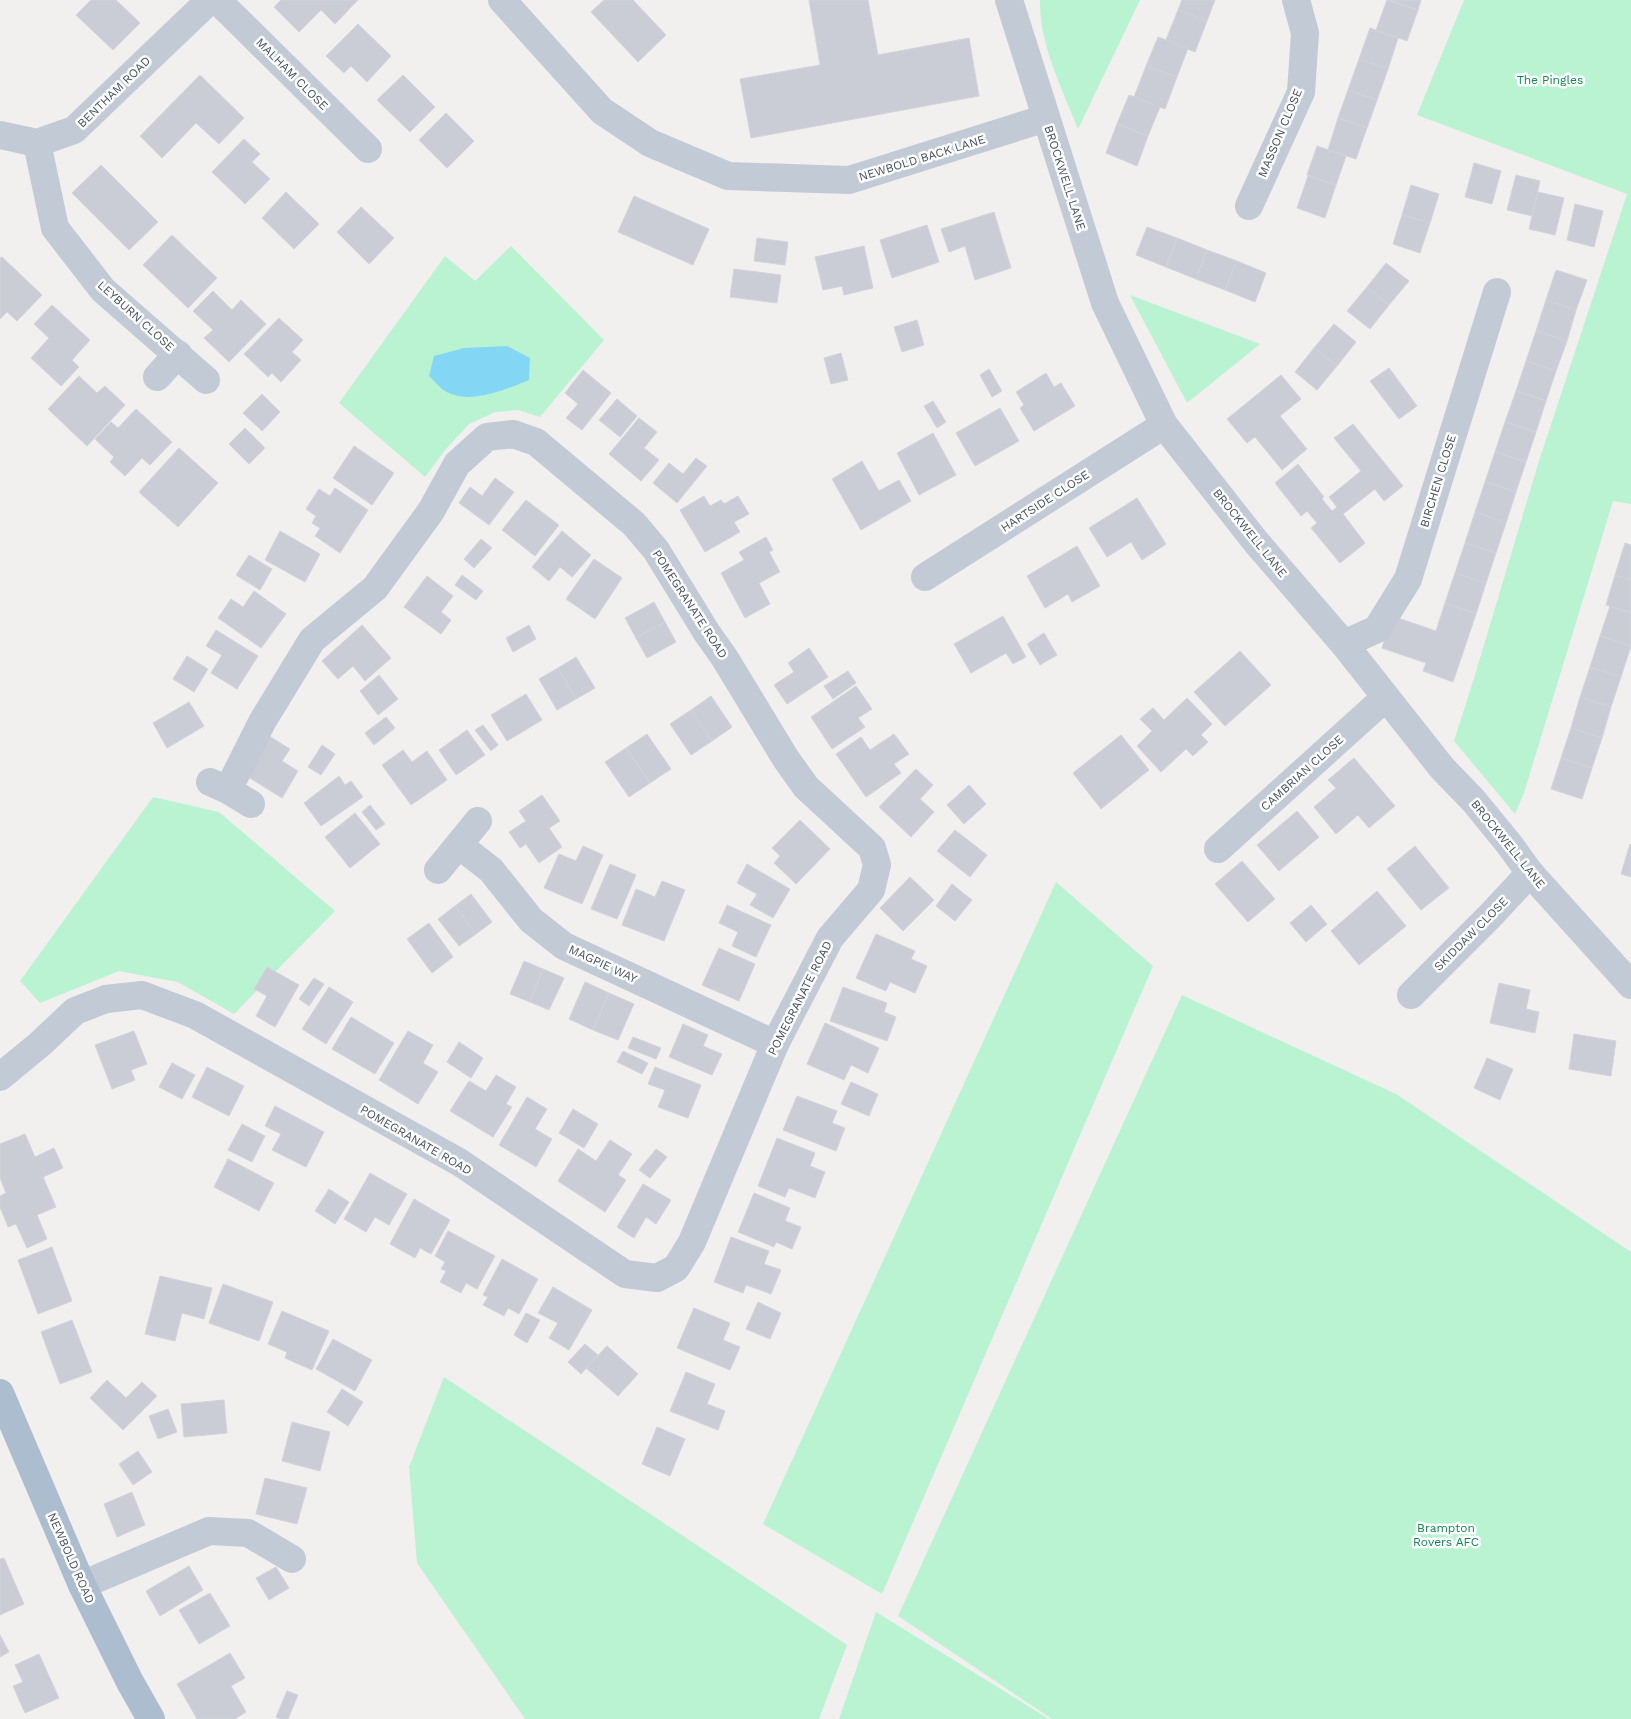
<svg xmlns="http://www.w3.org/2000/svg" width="1631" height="1719" viewBox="0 0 1631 1719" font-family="'Work Sans',sans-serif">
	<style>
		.green { fill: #b9f3d2 }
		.water { fill: #83d7f4 }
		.building { fill: #cacdd5; stroke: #d2d4db }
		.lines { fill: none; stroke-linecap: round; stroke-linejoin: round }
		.minor { stroke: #c1cad5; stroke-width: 28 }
		.major { stroke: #acbdd0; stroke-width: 28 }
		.labels { text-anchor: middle; stroke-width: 5; stroke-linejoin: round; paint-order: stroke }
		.street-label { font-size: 12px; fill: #45515e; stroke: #fff }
		.park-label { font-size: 12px; fill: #0f8650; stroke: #fff }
	</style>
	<rect width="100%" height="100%" fill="#f2efef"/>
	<g class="green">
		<path d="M1040 0H1140L1078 129C1062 88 1039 44 1040 0Z"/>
		<path d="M1464 0H1631V504L1613 501 1524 793 1515 814 1454 741 1475 675 1539 461 1627 194 1417 115Z"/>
		<path d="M511 246 604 340 540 417 518 410 495 412 469 424 446 449 425 477 339 403 445 256 475 281Z"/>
		<path d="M1130 295 1260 344 1187 403Z"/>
		<path d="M153 797 219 812 335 911 234 1014 178 982 119 971 40 1003 20 981Z"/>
		<path d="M1056 882 1153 966 882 1594 763 1524Z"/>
		<path d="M1182 995 1396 1094 1631 1252V1719H1052L898 1616Z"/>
		<path d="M444 1377 847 1645 819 1719H525L417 1563 409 1467Z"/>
		<path d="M876 1612 1049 1719H839Z"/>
	</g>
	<path class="water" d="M507 346 530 358 529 380C507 389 470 405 447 392 440 389 435 381 429 376L434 356 464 348Z"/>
	<g class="building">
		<path d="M91 0H116L140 23 113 50 76 15Z"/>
		<path d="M281 0H358L335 24 321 10 299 32 274 7Z"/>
		<path d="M604 0H633L666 35 638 62 591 12Z"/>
		<path d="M809 0H868L878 55 969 38 979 96 751 138 740 79 820 65Z"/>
		<path d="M1182 0H1215L1207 21 1178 10Z"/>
		<path d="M1387 0 1418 10 1407 41 1376 30Z"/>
		<path d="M1388 0H1421L1418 10Z"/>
		<path d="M1178 10 1207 21 1195 52 1166 40Z"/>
		<path d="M358 24 391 56 367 82 351 66 344 73 326 56Z"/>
		<path d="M1370 28 1398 38 1388 69 1359 59Z"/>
		<path d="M1158 37 1188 48 1177 77 1146 66Z"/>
		<path d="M1359 59 1388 69 1377 100 1348 90Z"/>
		<path d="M1146 66 1177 77 1165 109 1134 97Z"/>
		<path d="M200 75 244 118 219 144 196 123 162 158 140 136Z"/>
		<path d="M403 75 435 107 410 132 377 100Z"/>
		<path d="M1348 90 1377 100 1367 128 1338 118Z"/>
		<path d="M1129 95 1160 107 1148 136 1117 124Z"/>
		<path d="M446 113 474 141 447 168 419 140Z"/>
		<path d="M1338 118 1367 128 1356 159 1328 150Z"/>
		<path d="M1117 124 1148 136 1137 166 1106 153Z"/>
		<path d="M244 139 260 154 252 162 270 179 245 204 212 172Z"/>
		<path d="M1317 146 1346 156 1336 185 1307 175Z"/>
		<path d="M1474 163 1501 171 1492 204 1465 197Z"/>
		<path d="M101 165 158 222 129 250 72 193Z"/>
		<path d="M1516 175 1540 181 1532 216 1507 210Z"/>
		<path d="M1308 176 1336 185 1325 218 1297 208Z"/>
		<path d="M1411 185 1439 194 1430 223 1402 215Z"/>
		<path d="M286 192 319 224 294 249 262 218Z"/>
		<path d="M1538 192 1564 198 1555 235 1529 229Z"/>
		<path d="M634 196 709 229 693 265 618 232Z"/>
		<path d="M1575 204 1603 211 1594 247 1567 240Z"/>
		<path d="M361 207 394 238 369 264 337 232Z"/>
		<path d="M994 212 1011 268 975 280 965 246 949 252 941 229Z"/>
		<path d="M1402 215 1430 223 1420 253 1393 244Z"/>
		<path d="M927 225 939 262 892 278 880 240Z"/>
		<path d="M1147 227 1177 238 1166 267 1136 255Z"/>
		<path d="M172 235 217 278 188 308 143 265Z"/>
		<path d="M757 238 788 242 785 265 754 261Z"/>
		<path d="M1177 238 1207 250 1196 279 1166 267Z"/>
		<path d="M864 246 873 288 844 295 842 286 823 290 815 257Z"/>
		<path d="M1207 250 1237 261 1225 290 1196 279Z"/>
		<path d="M2 257 42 295 17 321 7 312 0 319V258Z"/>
		<path d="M1237 261 1266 273 1255 302 1225 290Z"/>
		<path d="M1386 263 1409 281 1389 305 1367 287Z"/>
		<path d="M734 269 781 275 777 303 730 297Z"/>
		<path d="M1556 270 1587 280 1576 310 1546 300Z"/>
		<path d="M1367 287 1389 305 1370 329 1347 311Z"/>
		<path d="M213 291 232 310 241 300 266 324 229 362 204 338 213 330 193 311Z"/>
		<path d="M1546 300 1576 310 1567 341 1536 331Z"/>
		<path d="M52 305 90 340 72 360 79 367 61 386 31 358 49 338 34 324Z"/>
		<path d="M279 318 303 340 292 352 301 360 281 382 272 373 268 377 244 354Z"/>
		<path d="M917 320 924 345 902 352 894 327Z"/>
		<path d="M1334 324 1356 342 1337 366 1314 348Z"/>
		<path d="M1536 331 1567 341 1556 371 1526 361Z"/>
		<path d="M1314 348 1337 366 1317 390 1295 372Z"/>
		<path d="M841 353 848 380 831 384 824 358Z"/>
		<path d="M1526 361 1556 371 1546 401 1516 391Z"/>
		<path d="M1389 368 1417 406 1399 419 1370 381Z"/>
		<path d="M989 369 1002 391 992 397 980 375Z"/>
		<path d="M583 370 611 393 582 430 566 418 578 404 565 393Z"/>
		<path d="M1046 373 1054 387 1061 383 1075 406 1034 431 1020 408 1024 405 1016 392Z"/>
		<path d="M1281 375 1301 399 1280 416 1307 449 1282 470 1255 437 1247 443 1227 419Z"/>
		<path d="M79 376 97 393 105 386 125 405 87 446 48 409Z"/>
		<path d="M1516 391 1546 401 1536 432 1505 422Z"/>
		<path d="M262 394 280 412 262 431 243 413Z"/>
		<path d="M617 399 637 416 620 437 599 420Z"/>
		<path d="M933 401 946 422 937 428 924 406Z"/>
		<path d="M1000 408 1019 441 975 466 956 433Z"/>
		<path d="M136 409 172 442 150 465 142 458 125 476 110 462 114 457 95 439 111 422 118 428Z"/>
		<path d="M639 418 657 432 644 448 659 460 641 481 609 454Z"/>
		<path d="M1505 422 1536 432 1526 462 1495 452Z"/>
		<path d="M1353 424 1403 486 1384 501 1375 489 1343 514 1365 543 1340 563 1311 528 1317 523 1307 511 1301 516 1275 483 1298 464 1324 497 1322 499 1332 511 1337 507 1329 497 1361 471 1334 438Z"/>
		<path d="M245 428 265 448 249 464 229 444Z"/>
		<path d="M933 433 956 475 919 495 897 453Z"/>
		<path d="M354 446 394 473 372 505 333 478Z"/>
		<path d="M179 448 218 483 178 527 139 492Z"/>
		<path d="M1495 452 1526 462 1516 492 1485 482Z"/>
		<path d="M696 458 707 466 677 503 653 483 669 463 683 474Z"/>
		<path d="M862 461 879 491 899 480 911 501 861 530 832 479Z"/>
		<path d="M495 478 514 492 489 525 459 503 470 487 482 496Z"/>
		<path d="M1485 482 1516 492 1506 523 1475 512Z"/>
		<path d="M335 488 368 510 340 553 315 536 320 528 312 523 316 516 306 509 319 489 330 496Z"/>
		<path d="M704 496 710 506 721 500 724 504 738 496 749 514 734 522 740 532 705 552 680 510Z"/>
		<path d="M1137 498 1166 544 1142 560 1131 542 1107 557 1089 528Z"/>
		<path d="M526 500 559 525 535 556 502 530Z"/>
		<path d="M1475 512 1506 523 1496 553 1465 543Z"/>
		<path d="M280 531 320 554 305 582 265 560Z"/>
		<path d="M562 531 591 555 572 577 560 567 549 581 532 567Z"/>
		<path d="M766 537 773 550 769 552 780 572 759 583 770 604 745 618 721 573 744 560 739 552Z"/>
		<path d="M481 539 492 548 474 568 464 559Z"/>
		<path d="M1465 543 1496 553 1486 583 1455 573Z"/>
		<path d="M1625 543 1631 545V580L1615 575Z"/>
		<path d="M1077 546 1100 586 1072 602 1068 594 1045 608 1027 576Z"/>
		<path d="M249 555 272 569 260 590 236 575Z"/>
		<path d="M594 559 622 578 595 619 566 599Z"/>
		<path d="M1455 573 1486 583 1476 614 1445 603Z"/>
		<path d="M462 575 483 591 476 600 455 585Z"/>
		<path d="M1615 575 1631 580V613L1606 605Z"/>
		<path d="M427 576 453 596 441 612 451 620 441 634 404 607Z"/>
		<path d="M254 591 286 614 261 648 218 618 231 599 243 607Z"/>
		<path d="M654 602 665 622 636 638 625 618Z"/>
		<path d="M1445 603 1476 614 1453 682 1423 671 1426 663 1382 648 1392 616 1436 631Z"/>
		<path d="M1610 606 1631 613V646L1600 636Z"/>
		<path d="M1003 616 1026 657 1013 664 1006 653 971 673 954 644Z"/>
		<path d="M665 622 676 642 647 658 636 638Z"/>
		<path d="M362 625 391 658 365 681 353 666 338 679 322 661Z"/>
		<path d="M529 625 536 639 513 652 506 638Z"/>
		<path d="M216 630 258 656 237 689 211 673 222 655 206 646Z"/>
		<path d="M1044 633 1057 655 1040 665 1027 644Z"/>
		<path d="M1600 636 1631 646 1621 677 1590 667Z"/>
		<path d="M809 648 828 677 787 704 774 685 794 672 788 663Z"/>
		<path d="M1240 651 1271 685 1225 726 1194 692Z"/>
		<path d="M187 656 208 669 194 692 173 679Z"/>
		<path d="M576 657 595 688 576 699 558 668Z"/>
		<path d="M1590 667 1621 677 1611 707 1580 697Z"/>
		<path d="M558 668 576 699 557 710 539 679Z"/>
		<path d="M848 671 856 683 833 699 824 686Z"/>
		<path d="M379 675 398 699 378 715 360 691Z"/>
		<path d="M856 686 872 709 858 718 865 727 832 749 811 717Z"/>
		<path d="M526 694 542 720 507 741 491 715Z"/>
		<path d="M711 696 732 727 712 741 691 710Z"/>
		<path d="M1580 697 1611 707 1602 738 1571 728Z"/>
		<path d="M1187 698 1212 724 1201 735 1208 742 1193 756 1186 749 1161 772 1137 746 1152 731 1140 719 1153 708 1164 720Z"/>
		<path d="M189 702 204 726 167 748 153 723Z"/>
		<path d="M691 710 712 741 691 755 670 724Z"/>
		<path d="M386 717 395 728 374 745 365 733Z"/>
		<path d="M483 725 498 745 491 751 475 730Z"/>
		<path d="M1571 728 1602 738 1592 768 1561 758Z"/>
		<path d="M467 730 485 755 456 775 439 750Z"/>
		<path d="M647 734 671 769 650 783 626 748Z"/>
		<path d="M894 734 909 754 894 764 901 773 866 797 836 754 861 737 870 750Z"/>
		<path d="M1121 735 1149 770 1101 809 1073 773Z"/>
		<path d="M269 736 290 749 282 761 298 771 282 798 245 775Z"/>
		<path d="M322 745 335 754 321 775 308 767Z"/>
		<path d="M626 748 650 783 629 797 605 762Z"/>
		<path d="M403 750 412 762 427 751 447 780 411 805 382 765Z"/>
		<path d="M1354 758 1395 806 1369 828 1358 815 1336 834 1314 807 1336 788 1328 780Z"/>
		<path d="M1561 758 1592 768 1582 799 1551 789Z"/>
		<path d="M916 769 933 785 920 799 934 812 911 837 879 807Z"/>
		<path d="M339 776 345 785 351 781 363 797 321 826 304 803Z"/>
		<path d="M969 785 986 804 964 824 947 805Z"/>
		<path d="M542 795 560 821 549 828 562 847 539 863 526 844 520 848 509 832 526 821 519 811Z"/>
		<path d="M370 805 385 824 376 830 362 812Z"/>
		<path d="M1297 811 1319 837 1279 871 1257 845Z"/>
		<path d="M355 813 380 844 350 868 325 837Z"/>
		<path d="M800 820 830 849 796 884 774 863 780 856 772 848Z"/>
		<path d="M955 830 987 855 970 877 937 851Z"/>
		<path d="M1630 844 1631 845V877L1621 874Z"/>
		<path d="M583 846 603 855 582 904 544 888 559 854 576 861Z"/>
		<path d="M1415 846 1449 888 1421 910 1387 869Z"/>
		<path d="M1242 861 1275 899 1248 922 1215 884Z"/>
		<path d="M610 864 636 875 617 919 591 909Z"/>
		<path d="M747 864 790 889 773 918 750 905 757 894 737 883Z"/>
		<path d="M910 877 934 900 903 931 880 908Z"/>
		<path d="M662 881 685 890 664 941 622 925 636 889 655 897Z"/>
		<path d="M952 884 972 900 955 921 936 906Z"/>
		<path d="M1377 891 1406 926 1359 965 1331 931Z"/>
		<path d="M471 894 492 922 476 934 455 906Z"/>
		<path d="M727 905 771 925 756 957 732 946 738 932 719 923Z"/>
		<path d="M1311 905 1327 924 1306 942 1290 923Z"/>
		<path d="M455 906 476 934 459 946 438 919Z"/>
		<path d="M429 923 453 957 432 973 407 939Z"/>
		<path d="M876 934 915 951 911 959 927 966 915 993 890 982 886 991 856 978Z"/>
		<path d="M719 948 755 964 739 1001 702 985Z"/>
		<path d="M524 961 543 969 530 1002 510 994Z"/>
		<path d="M267 967 299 985 275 1027 256 1016 267 996 254 989Z"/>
		<path d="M543 969 564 978 549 1010 530 1002Z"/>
		<path d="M314 978 324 984 309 1006 299 999Z"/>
		<path d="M585 982 609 993 593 1030 569 1019Z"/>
		<path d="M1499 983 1530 990 1526 1009 1539 1012 1535 1033 1490 1023Z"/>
		<path d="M329 987 353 1002 326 1044 302 1029Z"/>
		<path d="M843 987 887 1003 884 1012 896 1017 887 1041 830 1021Z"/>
		<path d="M609 993 634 1004 618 1040 593 1030Z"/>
		<path d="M351 1017 394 1043 375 1074 332 1049Z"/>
		<path d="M825 1023 879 1048 868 1073 851 1065 844 1080 807 1064Z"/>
		<path d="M683 1024 708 1035 703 1046 722 1054 712 1075 669 1057Z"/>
		<path d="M134 1031 147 1064 131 1070 135 1080 112 1089 95 1045Z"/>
		<path d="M408 1031 433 1045 423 1063 438 1072 418 1104 379 1080Z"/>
		<path d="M1574 1034 1616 1041 1611 1076 1569 1069Z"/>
		<path d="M633 1037 661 1048 656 1059 628 1048Z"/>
		<path d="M459 1042 483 1058 471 1078 447 1062Z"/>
		<path d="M623 1051 648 1063 642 1074 617 1062Z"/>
		<path d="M1487 1058 1513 1069 1500 1100 1474 1088Z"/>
		<path d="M172 1063 195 1075 182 1099 159 1087Z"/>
		<path d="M207 1067 244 1086 229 1116 192 1097Z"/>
		<path d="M655 1067 701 1085 688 1118 658 1107 665 1090 648 1084Z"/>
		<path d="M496 1075 516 1087 506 1104 512 1107 493 1137 450 1111 469 1081 486 1091Z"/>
		<path d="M851 1082 878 1094 869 1116 841 1104Z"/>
		<path d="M797 1096 837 1111 832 1123 845 1128 836 1151 783 1130Z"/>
		<path d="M527 1097 547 1109 535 1129 552 1139 536 1167 499 1145Z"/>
		<path d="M275 1106 324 1132 306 1167 272 1150 281 1134 265 1126Z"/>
		<path d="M573 1109 598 1124 584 1148 559 1133Z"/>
		<path d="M242 1124 265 1136 252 1162 228 1150Z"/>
		<path d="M25 1134 35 1157 54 1148 63 1168 43 1177 56 1207 37 1215 47 1239 27 1248 16 1224 8 1227 0 1207V1196L6 1193 0 1178V1144Z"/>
		<path d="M777 1138 815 1153 810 1166 825 1172 815 1198 789 1188 785 1197 758 1186Z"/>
		<path d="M610 1140 632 1154 618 1175 626 1180 605 1212 558 1181 578 1149 596 1161Z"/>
		<path d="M656 1149 667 1157 650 1178 639 1170Z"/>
		<path d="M228 1159 274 1183 259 1211 214 1187Z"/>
		<path d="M370 1173 407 1194 389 1225 375 1217 366 1232 344 1219Z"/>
		<path d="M643 1184 671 1200 656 1224 646 1217 634 1238 617 1227Z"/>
		<path d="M329 1189 349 1202 335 1224 315 1211Z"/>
		<path d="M754 1193 790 1208 785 1221 801 1227 792 1249 776 1242 774 1247 738 1232Z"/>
		<path d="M414 1199 450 1220 431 1254 420 1248 415 1258 390 1244Z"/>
		<path d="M448 1231 495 1256 477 1289 466 1283 461 1293 440 1282 446 1271 441 1269 445 1262 435 1256Z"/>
		<path d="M731 1237 769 1251 764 1264 781 1270 771 1294 746 1285 743 1293 714 1282Z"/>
		<path d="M52 1247 72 1301 38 1314 18 1260Z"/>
		<path d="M502 1259 538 1279 519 1314 508 1308 504 1316 483 1305 488 1297 483 1295Z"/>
		<path d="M160 1276 212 1288 204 1319 182 1313 175 1341 145 1334Z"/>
		<path d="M223 1284 273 1302 259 1341 209 1323Z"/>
		<path d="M553 1287 592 1310 569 1350 549 1338 558 1323 538 1313Z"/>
		<path d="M758 1302 781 1313 770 1339 746 1329Z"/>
		<path d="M694 1308 730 1323 723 1340 740 1347 730 1370 677 1348Z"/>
		<path d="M282 1311 329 1331 312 1370 285 1358 287 1352 268 1344Z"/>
		<path d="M526 1313 540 1320 527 1343 514 1335Z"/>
		<path d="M72 1320 92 1372 60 1384 41 1332Z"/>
		<path d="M333 1339 372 1360 355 1391 316 1369Z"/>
		<path d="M585 1344 598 1355 581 1374 568 1362Z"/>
		<path d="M607 1346 638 1374 618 1396 586 1368Z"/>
		<path d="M686 1372 715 1384 707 1404 725 1411 718 1430 670 1411Z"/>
		<path d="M107 1380 126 1398 142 1382 157 1396 123 1430 90 1398Z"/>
		<path d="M342 1389 363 1402 348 1426 327 1412Z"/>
		<path d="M224 1400 227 1433 184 1437 181 1404Z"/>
		<path d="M168 1409 177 1432 158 1439 149 1416Z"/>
		<path d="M292 1422 330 1432 320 1471 282 1461Z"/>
		<path d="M657 1427 685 1439 670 1476 642 1464Z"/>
		<path d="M138 1451 152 1472 133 1485 119 1464Z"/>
		<path d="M265 1478 307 1488 297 1524 256 1514Z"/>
		<path d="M132 1492 145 1525 117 1537 104 1504Z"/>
		<path d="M4 1558 24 1604 0 1615V1559Z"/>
		<path d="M189 1566 203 1590 160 1616 146 1591Z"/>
		<path d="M276 1567 289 1588 269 1600 256 1578Z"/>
		<path d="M210 1593 230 1626 199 1644 179 1610Z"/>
		<path d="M0 1635 9 1652 0 1657Z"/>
		<path d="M230 1653 245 1678 231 1686 246 1712 235 1719H197L177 1684Z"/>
		<path d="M39 1654 59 1698 25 1713 13 1686 23 1682 15 1665Z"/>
		<path d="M287 1691 298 1695 288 1719H280L276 1717Z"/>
	</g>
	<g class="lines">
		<g class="minor">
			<path d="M217 0 368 149"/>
			<path d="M502 0 602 111 650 143 728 176 849 180 1046 118"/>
			<path d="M1009 0 1105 303 1164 425 1256 542 1344 644 1442 768 1473 800 1509 844 1530 873 1631 985"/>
			<path d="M0 135 37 143 74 130 210 0"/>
			<path d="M37 143 55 228 103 290 206 380"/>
			<path d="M1249 206 1301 92 1305 33 1296 0"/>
			<path d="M157 377 178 354"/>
			<path d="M925 577 1164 425"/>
			<path d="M1344 644 1377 629 1408 579 1497 292"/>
			<path d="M210 782 228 790 251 804"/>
			<path d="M459 845 491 870 531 920 564 946 775 1044"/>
			<path d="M1218 849 1385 698"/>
			<path d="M438 870 478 821"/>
			<path d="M1411 995 1490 916 1530 873"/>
			<path d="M0 1077 40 1044 75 1011 106 999 142 995 195 1015 459 1162 625 1274 657 1278 676 1268 692 1242 775 1044 830 938 871 890 877 865 872 848 806 787 786 759 724 657 707 633 656 550 634 524 536 442 513 434 487 437 457 464 431 511 375 588 312 640 262 722 228 790"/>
			<path d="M82 1585 209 1531 248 1533 292 1559"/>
		</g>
		<path class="major" d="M0 1393 82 1585 130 1682 151 1719"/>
	</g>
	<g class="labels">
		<g class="street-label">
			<text transform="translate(292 74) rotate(45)" y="4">MALHAM CLOSE</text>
			<text transform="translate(114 92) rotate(-44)" y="4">BENTHAM ROAD</text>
			<text transform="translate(1280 133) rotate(-67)" y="4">MASSON CLOSE</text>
			<text transform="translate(922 158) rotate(-17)" y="4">NEWBOLD BACK LANE</text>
			<text transform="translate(1065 178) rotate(72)" y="4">BROCKWELL LANE</text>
			<text transform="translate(136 316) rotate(42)" y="4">LEYBURN CLOSE</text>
			<text transform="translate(1438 481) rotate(-73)" y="4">BIRCHEN CLOSE</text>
			<text transform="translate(1045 501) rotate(-33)" y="4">HARTSIDE CLOSE</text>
			<text transform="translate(1250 533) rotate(51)" y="4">BROCKWELL LANE</text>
			<text transform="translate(690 604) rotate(57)" y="4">POMEGRANATE ROAD</text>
			<text transform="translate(1302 773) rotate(-42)" y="4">CAMBRIAN CLOSE</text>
			<text transform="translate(1508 844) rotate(51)" y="4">BROCKWELL LANE</text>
			<text transform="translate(1471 934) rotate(-45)" y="4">SKIDDAW CLOSE</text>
			<text transform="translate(603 964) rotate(25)" y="4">MAGPIE WAY</text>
			<text transform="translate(800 998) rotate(-63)" y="4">POMEGRANATE ROAD</text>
			<text transform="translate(416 1140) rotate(30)" y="4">POMEGRANATE ROAD</text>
			<text transform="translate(71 1558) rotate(66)" y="4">NEWBOLD ROAD</text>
		</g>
		<g class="park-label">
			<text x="1550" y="84">The Pingles</text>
			<text x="1446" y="1532">Brampton<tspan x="1446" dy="14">Rovers AFC</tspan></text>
		</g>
	</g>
</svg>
